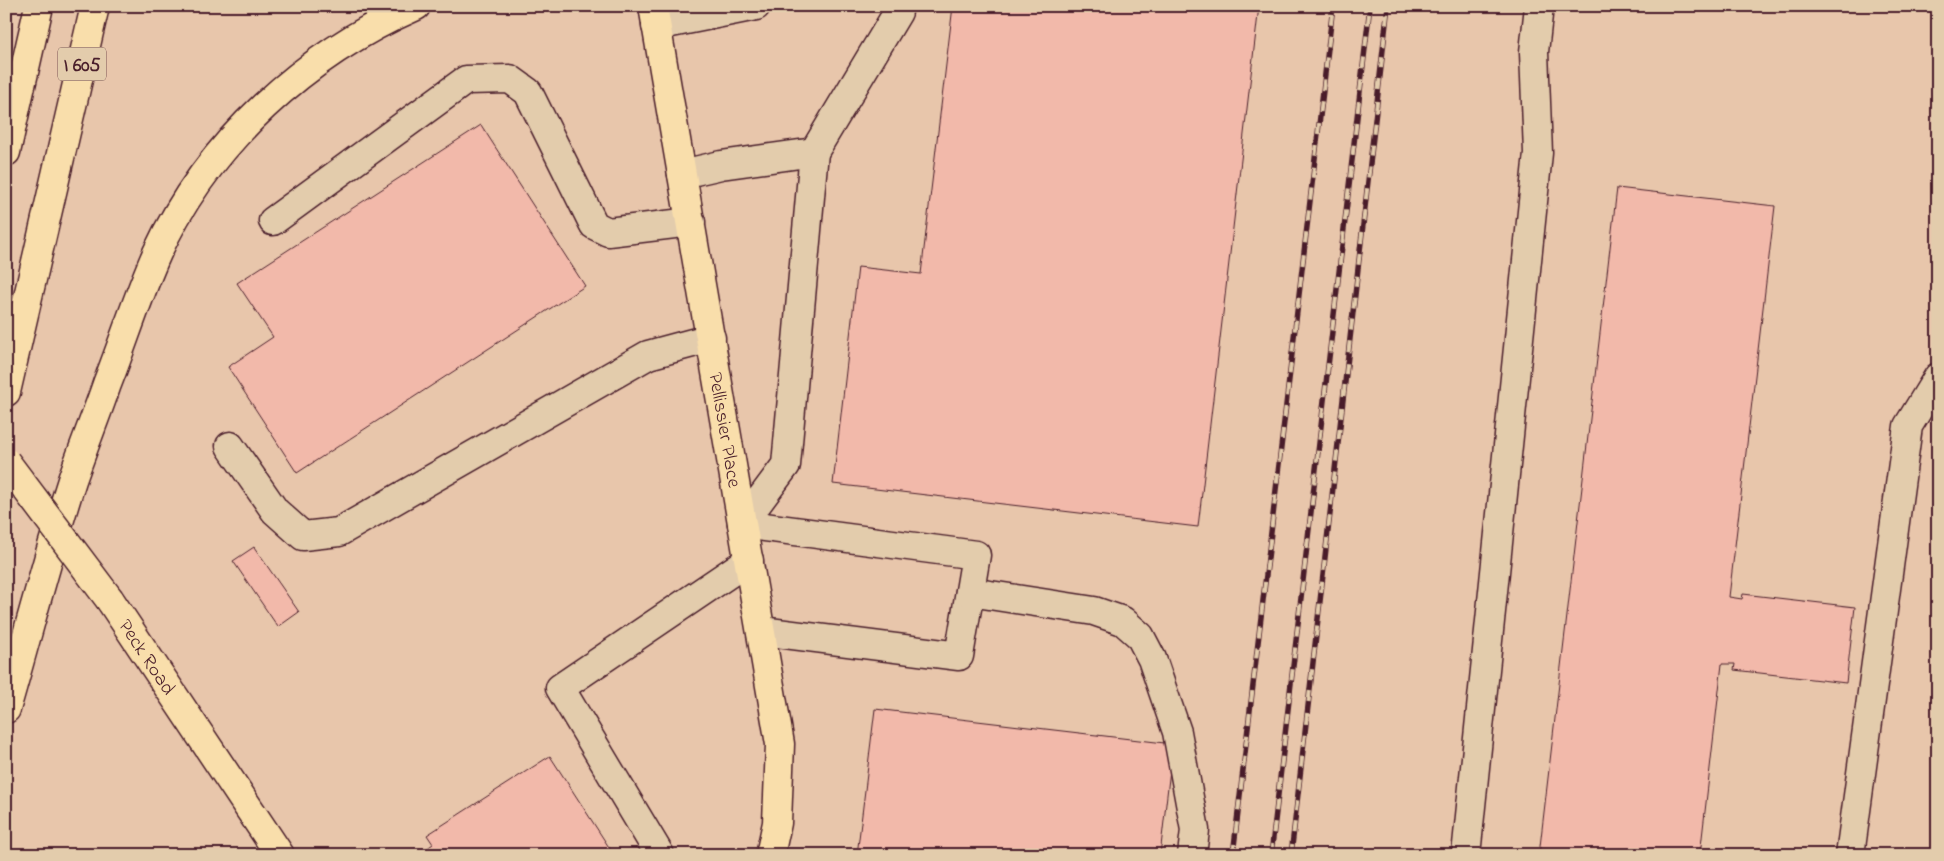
<svg xmlns="http://www.w3.org/2000/svg" width="1944" height="861" viewBox="0 0 1944 861" font-family="'Indie Flower',sans-serif">
	<style>
		.built { fill: #e8c6ab }
		.building { fill: #f2b9aa; stroke: #4a1f2b }
		.lines { fill: none; stroke-linecap: round; stroke-linejoin: round }
		.minor-casing { stroke: #4a1f2b; stroke-width: 31 }
		.major-casing { stroke: #4a1f2b; stroke-width: 31 }
		.highway-casing { stroke: #4a1f2b; stroke-width: 31 }
		.minor { stroke: #e3ccac; stroke-width: 28 }
		.major { stroke: #f9deab; stroke-width: 28 }
		.highway { stroke: #f9deab; stroke-width: 28 }
		.rail-casing { stroke: #4a1f2b; stroke-width: 5.5 }
		.rail { stroke: #e3ccac; stroke-width: 4; stroke-dasharray: 11; stroke-linecap: butt }
		.major-bridge-casing { stroke: #4a1f2b; stroke-width: 31; stroke-linecap: butt }
		.major-bridge { stroke: #f9deab; stroke-width: 28 }
		.labels { text-anchor: middle; stroke-width: 5; stroke-linejoin: round; paint-order: stroke }
		.shield { fill: #e3ccac; stroke: #785352; stroke-width: 1 }
		.shield-label { font-size: 19px; font-weight: bold; fill: #4a1f2b }
		.street-label { font-size: 20px; fill: #4a1f2b; stroke: #e3ccac }
	</style>
	<rect width="100%" height="100%" fill="#e3ccac"/>
	<filter id="ink" filterUnits="userSpaceOnUse"><feTurbulence type="fractalNoise" baseFrequency=".02" numOctaves="2"/><feDisplacementMap in="SourceGraphic" scale="10" xChannelSelector="R" yChannelSelector="G"/><feConvolveMatrix kernelMatrix="1 2 1 2 8 2 1 2 1" color-interpolation-filters="sRGB"/></filter>
	<g filter="url(#ink)">
		<rect class="built" x="6" y="6" width="1932" height="849"/>
		<g class="building">
			<path d="M953 6H1259L1198 527 833 484 858 267 921 274Z"/>
			<path d="M481 125 585 286 297 473 228 367 273 337 237 283Z"/>
			<path d="M1617 188 1775 206 1729 597 1742 599 1743 594 1855 607 1846 683 1734 670 1735 664H1722L1700 855H1539Z"/>
			<path d="M254 547 299 612 278 627 233 561Z"/>
			<path d="M875 709 1173 744 1160 855H857Z"/>
			<path d="M550 756 614 855H424L422 852 433 844 427 835Z"/>
		</g>
		<g class="lines">
			<defs>
				<g id="minor">
					<path d="M656 26 756 6"/>
					<path d="M814 152 898 12V6"/>
					<path d="M682 174 721 165 814 152 786 465 742 524 976 555 959 656 761 631"/>
					<path d="M273 221 466 80 510 79 528 92 594 225 608 232 691 222"/>
					<path d="M230 446 275 511 303 536 339 532 648 355 711 338"/>
					<path d="M970 592 1094 611 1123 621 1140 636 1152 659 1177 732 1195 830 1192 855"/>
					<path d="M660 855 560 688 749 560"/>
					<path d="M1466 855 1538 153 1534 52 1539 6"/>
					<path d="M1850 855 1908 426 1938 377"/>
				</g>
				<g id="major">
					<path id="s1" d="M653 6 780 744 777 823 770 855"/>
					<path id="s2" d="M110 600 280 855"/>
				</g>
				<g id="highway">
					<path d="M6 152 39 6"/>
					<path d="M6 392 95 6"/>
					<path d="M6 709C28 633 48 555 72 480 83 448 96 416 107 384 124 341 138 295 157 253 208 142 306 54 416 6"/>
				</g>
			</defs>
			<use href="#minor" class="minor-casing"/>
			<use href="#major" class="major-casing"/>
			<use href="#highway" class="highway-casing"/>
			<use href="#minor" class="minor"/>
			<use href="#major" class="major"/>
			<use href="#highway" class="highway"/>
			<defs>
				<g id="rail">
					<path d="M1233 855 1333 6"/>
					<path d="M1271 855 1370 6"/>
					<path d="M1291 855 1388 6"/>
				</g>
			</defs>
			<use href="#rail" class="rail-casing"/>
			<use href="#rail" class="rail"/>
			<defs>
				<path id="major-bridge" d="M6 462 110 600"/>
			</defs>
			<use href="#major-bridge" class="major-bridge-casing"/>
			<use href="#major-bridge" class="major-bridge"/>
		</g>
	</g>
	<g class="labels">
		<rect class="shield" x="58" y="47.5" width="48" height="33" rx="4"/>
		<g class="shield-label">
			<text x="82" y="71">I 605</text>
		</g>
		<g class="street-label">
			<text dy="7" stroke="none"><textPath href="#s1" startOffset="430">Pellissier Place</textPath></text>
			<text dy="7" stroke="none"><textPath href="#s2" startOffset="68">Peck Road</textPath></text>
		</g>
	</g>
	<rect width="1944" height="861" fill="none" stroke="#e3ccac" stroke-width="25"/>
	<rect x="12" y="12" width="1919" height="836" fill="none" stroke="#4a1f2b" stroke-width="2" filter="url(#ink)"/>
</svg>
